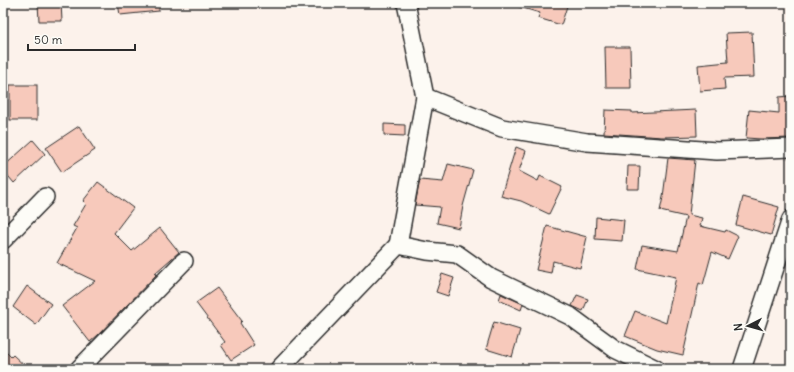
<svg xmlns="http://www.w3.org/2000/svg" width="794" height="372" viewBox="0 0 794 372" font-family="Delius,sans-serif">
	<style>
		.building { fill: #f7c9bb; stroke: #2b2b2b }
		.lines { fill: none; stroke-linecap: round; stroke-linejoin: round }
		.street-casing { stroke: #2b2b2b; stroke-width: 20 }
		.street { stroke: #fdfcf7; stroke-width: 17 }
	</style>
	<rect width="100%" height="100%" fill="#fcf2eb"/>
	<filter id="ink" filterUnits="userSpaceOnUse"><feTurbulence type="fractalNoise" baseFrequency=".025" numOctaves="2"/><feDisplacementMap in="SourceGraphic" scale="8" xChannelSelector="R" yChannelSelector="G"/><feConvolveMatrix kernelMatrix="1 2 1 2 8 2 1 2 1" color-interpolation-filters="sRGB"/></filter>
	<g filter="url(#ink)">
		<g class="building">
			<path d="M38 3H61L62 21H39Z"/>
			<path d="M118 3H159V11L120 15Z"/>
			<path d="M516 3H568L561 25 538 18 540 13 516 6Z"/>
			<path d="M752 32 754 77 724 78 725 89 700 91 698 65 728 62 726 33Z"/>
			<path d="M605 47H630L631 88H606Z"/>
			<rect x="10" y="85" width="27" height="35"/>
			<path d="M791 96V138L761 139 746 138 749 110 779 113V97Z"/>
			<path d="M605 110 632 111V113L696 110 697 136 662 137 604 133Z"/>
			<path d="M384 124 405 125V136L384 135Z"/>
			<path d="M79 126 95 150 62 172 46 148Z"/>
			<path d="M33 140 45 154 14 183 3 170V167Z"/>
			<path d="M516 147 526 151 519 171 538 181 540 176 562 187 549 214 521 201 501 196Z"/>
			<path d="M668 158 695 160 689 215 702 218 700 226 725 232 726 230 738 236 728 259 712 252 703 285 699 283 683 355 657 349 625 336 635 311 666 323 676 277 637 269 642 245 678 251 686 217 660 211 663 197Z"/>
			<path d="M448 164 473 170 463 206 459 228 437 223 440 207 415 205 420 180 443 182Z"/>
			<path d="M628 166H640L639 189H627Z"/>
			<path d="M98 182 133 208 114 233 132 251 160 228 179 252 155 273 157 274 98 335 90 342 62 306 95 281 57 263 77 228 73 226 86 204 83 201Z"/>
			<path d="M743 197 779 207 771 235 736 225Z"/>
			<path d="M596 217 624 220 622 241 595 239Z"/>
			<path d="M547 226 587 237 580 268 553 261 551 273 536 270Z"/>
			<path d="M442 274 454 278 448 296 436 292Z"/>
			<path d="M27 286 51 304 36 325 13 307Z"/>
			<path d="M217 288 242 321 240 323 254 345 231 360 221 345 225 342 196 303Z"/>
			<path d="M501 294 523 304 521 310 499 300Z"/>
			<path d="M577 295 588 299 583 311 572 306Z"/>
			<path d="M494 322 520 330 512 357 486 349Z"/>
			<path d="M3 349 11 357 13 355 28 369H3Z"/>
		</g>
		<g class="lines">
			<defs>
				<g id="street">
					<path d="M425 97 502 128 587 142 717 151 791 148"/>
					<path d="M3 240 45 197"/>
					<path d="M398 245 425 97 406 3"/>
					<path d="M79 369 184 261"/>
					<path d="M279 369 398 245 427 251 457 254 491 278 570 316 615 349 656 369"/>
					<path d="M742 369 791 219"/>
				</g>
			</defs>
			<use href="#street" class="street-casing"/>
			<use href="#street" class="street"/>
		</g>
	</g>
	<rect width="794" height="372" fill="none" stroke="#fdfcf7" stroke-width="16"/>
	<rect x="8" y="8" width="778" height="356" fill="none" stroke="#2b2b2b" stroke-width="1.5" filter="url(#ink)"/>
	<g transform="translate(748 326) rotate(264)" stroke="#fdfcf7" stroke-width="3" paint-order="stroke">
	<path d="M0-3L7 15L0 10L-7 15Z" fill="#2b2b2b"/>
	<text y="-6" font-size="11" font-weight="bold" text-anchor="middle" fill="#2b2b2b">N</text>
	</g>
	<path d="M28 44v6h107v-6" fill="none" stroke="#2b2b2b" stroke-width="2"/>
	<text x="34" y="44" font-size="12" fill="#2b2b2b" stroke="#fdfcf7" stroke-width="3" paint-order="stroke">50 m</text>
</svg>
